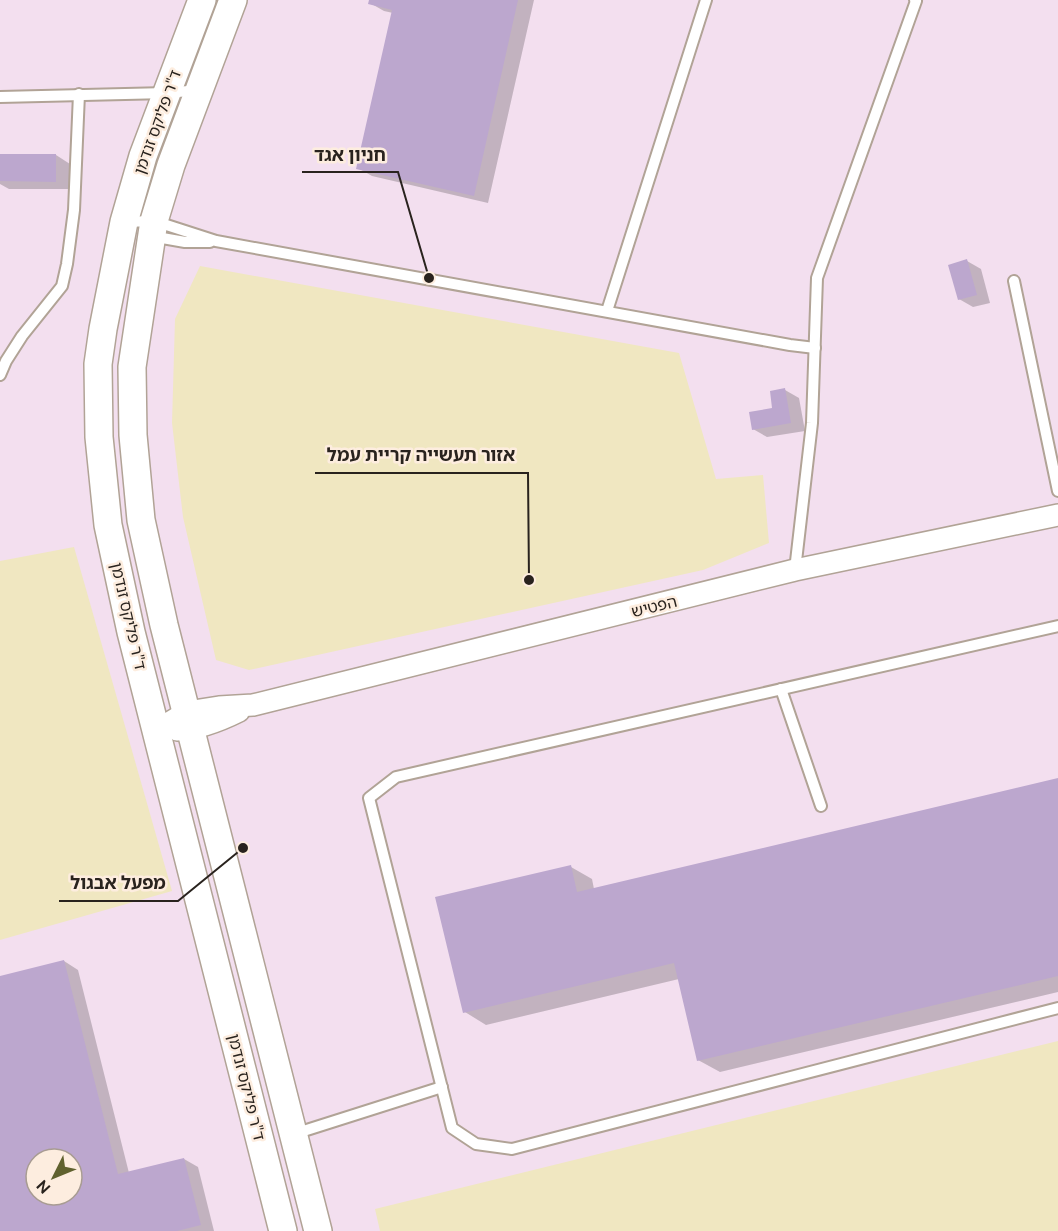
<svg xmlns="http://www.w3.org/2000/svg" width="1058" height="1231" viewBox="0 0 1058 1231" font-family="Ubuntu,'Noto Sans Hebrew',sans-serif">
	<style>
		.industrial { fill: #f3dfef; fill-rule: evenodd }
		.sand { fill: #f0e7c1 }
		.shadow { fill: #0003; fill-rule: evenodd }
		.building { fill: #bca7ce; fill-rule: evenodd }
		.lines { fill: none; stroke-linecap: round; stroke-linejoin: round }
		.service-casing { stroke: #b1a396; stroke-width: 14 }
		.minor-casing { stroke: #b1a396; stroke-width: 24 }
		.tertiary-casing { stroke: #b1a396; stroke-width: 30 }
		.service { stroke: #fff; stroke-width: 10 }
		.minor { stroke: #fff; stroke-width: 21 }
		.tertiary { stroke: #fff; stroke-width: 27 }
		.labels { text-anchor: middle; stroke-width: 5; stroke-linejoin: round; paint-order: stroke }
		.street-label { font-size: 16px; fill: #29231e; stroke: #fdeddf }
		.leader { fill: none; stroke: #29231e; stroke-width: 2 }
		.callout-dot { fill: #29231e; stroke: #fdeddf; stroke-width: 2 }
		.callout-label { font-size: 18px; text-anchor: middle; font-weight: bold; fill: #29231e; stroke: #fdeddf; stroke-width: 5; stroke-linejoin: round; paint-order: stroke }
	</style>
	<rect width="100%" height="100%" fill="#fdeddf"/>
	<path class="industrial" d="M0 0H1058V1231H0ZM36 1159H72V1195H36Z"/>
	<g class="sand">
		<path d="M200 266 679 353 716 479 763 475 769 543 703 570 249 670 216 660 183 517 172 423 175 319Z"/>
		<path d="M74 547 172 891 0 940V561Z"/>
		<path d="M1058 1041V1231H380L375 1209Z"/>
	</g>
	<g class="shadow">
		<path d="M371 0H534L488 203 372 176 358 168 393 13 384 11 370 3Z"/>
		<path d="M0 155H56L70 164V189H9L0 184Z"/>
		<path d="M967 261 981 269 990 303 973 307 959 299Z"/>
		<path d="M785 390 799 398 805 431 767 437 753 429 774 409Z"/>
		<path d="M1058 780V992L720 1072 698 1060 679 979 486 1025 465 1012 571 867 592 879 594 889Z"/>
		<path d="M64 961 78 970 129 1173 184 1159 198 1167 214 1231H0V977ZM36 1159H72V1195H36Z"/>
	</g>
	<g class="building">
		<path d="M369 0H518L474 196 356 169 392 10 368 4Z"/>
		<path d="M0 154H56V182L0 181Z"/>
		<path d="M967 259 977 295 958 300 948 265Z"/>
		<path d="M785 388 791 423 752 430 749 412 772 408 770 391Z"/>
		<path d="M1058 778V976L697 1061 674 963 463 1013 435 897 571 865 577 892Z"/>
		<path d="M64 960 118 1174 184 1158 201 1225 177 1231H0V976ZM36 1159H72V1195H36Z"/>
	</g>
	<g class="lines">
		<defs>
			<g id="service">
				<path d="M0 97 167 93 199 90"/>
				<path d="M124 222 154 221 216 241 790 345 815 348"/>
				<path d="M151 236 185 242H210"/>
				<path d="M1014 281 1058 491"/>
				<path d="M607 311 706 0"/>
				<path d="M0 375 6 361 22 336 62 286 67 264 74 210 79 94"/>
				<path d="M795 570 812 423 817 278 916 1 915 0"/>
				<path d="M1058 626 396 777 369 798 452 1128 476 1144 512 1149 1058 1008"/>
				<path d="M781 689 821 806"/>
				<path d="M294 1134 442 1087"/>
			</g>
			<g id="minor">
				<path d="M177 730C199 729 219 721 239 711"/>
				<path d="M156 731 187 712 219 707 253 705 795 570 1058 515"/>
			</g>
			<g id="tertiary">
				<path d="M202 0 143 156 124 222 103 329 98 364 99 437 108 525 131 632 283 1231"/>
				<path d="M233 0 171 165 154 221 132 367 133 435 141 520 164 625 318 1231"/>
			</g>
		</defs>
		<use href="#service" class="service-casing"/>
		<use href="#minor" class="minor-casing"/>
		<use href="#tertiary" class="tertiary-casing"/>
		<use href="#service" class="service"/>
		<use href="#minor" class="minor"/>
		<use href="#tertiary" class="tertiary"/>
	</g>
	<g class="labels">
		<g class="street-label">
			<text transform="translate(157 122) rotate(-70)" y="6">ד"ר פליקס זנדמן</text>
			<text transform="translate(654 606) rotate(-14)" y="6">הפטיש</text>
			<text transform="translate(129 616) rotate(77)" y="6">ד"ר פליקס זנדמן</text>
			<text transform="translate(247 1087) rotate(76)" y="6">ד"ר פליקס זנדמן</text>
		</g>
	</g>
	<path class="leader" d="M429 278L398 172H302M529 580L528 473H315M243 848L178 901H59"/>
	<g class="callout-dot">
		<circle cx="429" cy="278" r="6"/>
		<circle cx="529" cy="580" r="6"/>
		<circle cx="243" cy="848" r="6"/>
	</g>
	<g class="callout-label">
		<text x="350" y="161">חניון אגד</text>
		<text x="421" y="461">אזור תעשייה קריית עמל</text>
		<text x="118" y="889">מפעל אבגול</text>
	</g>
	<g transform="translate(54 1177) rotate(227)"><circle r="28" fill="#fdeddf" stroke="#a89c92" stroke-width="1.5"/>
	<path d="M0-4.5L10 22L0 15L-10 22Z" fill="#60612e"/>
	<text y="-9" font-size="16" font-weight="bold" text-anchor="middle" fill="#29231e">N</text>
	</g>
</svg>
